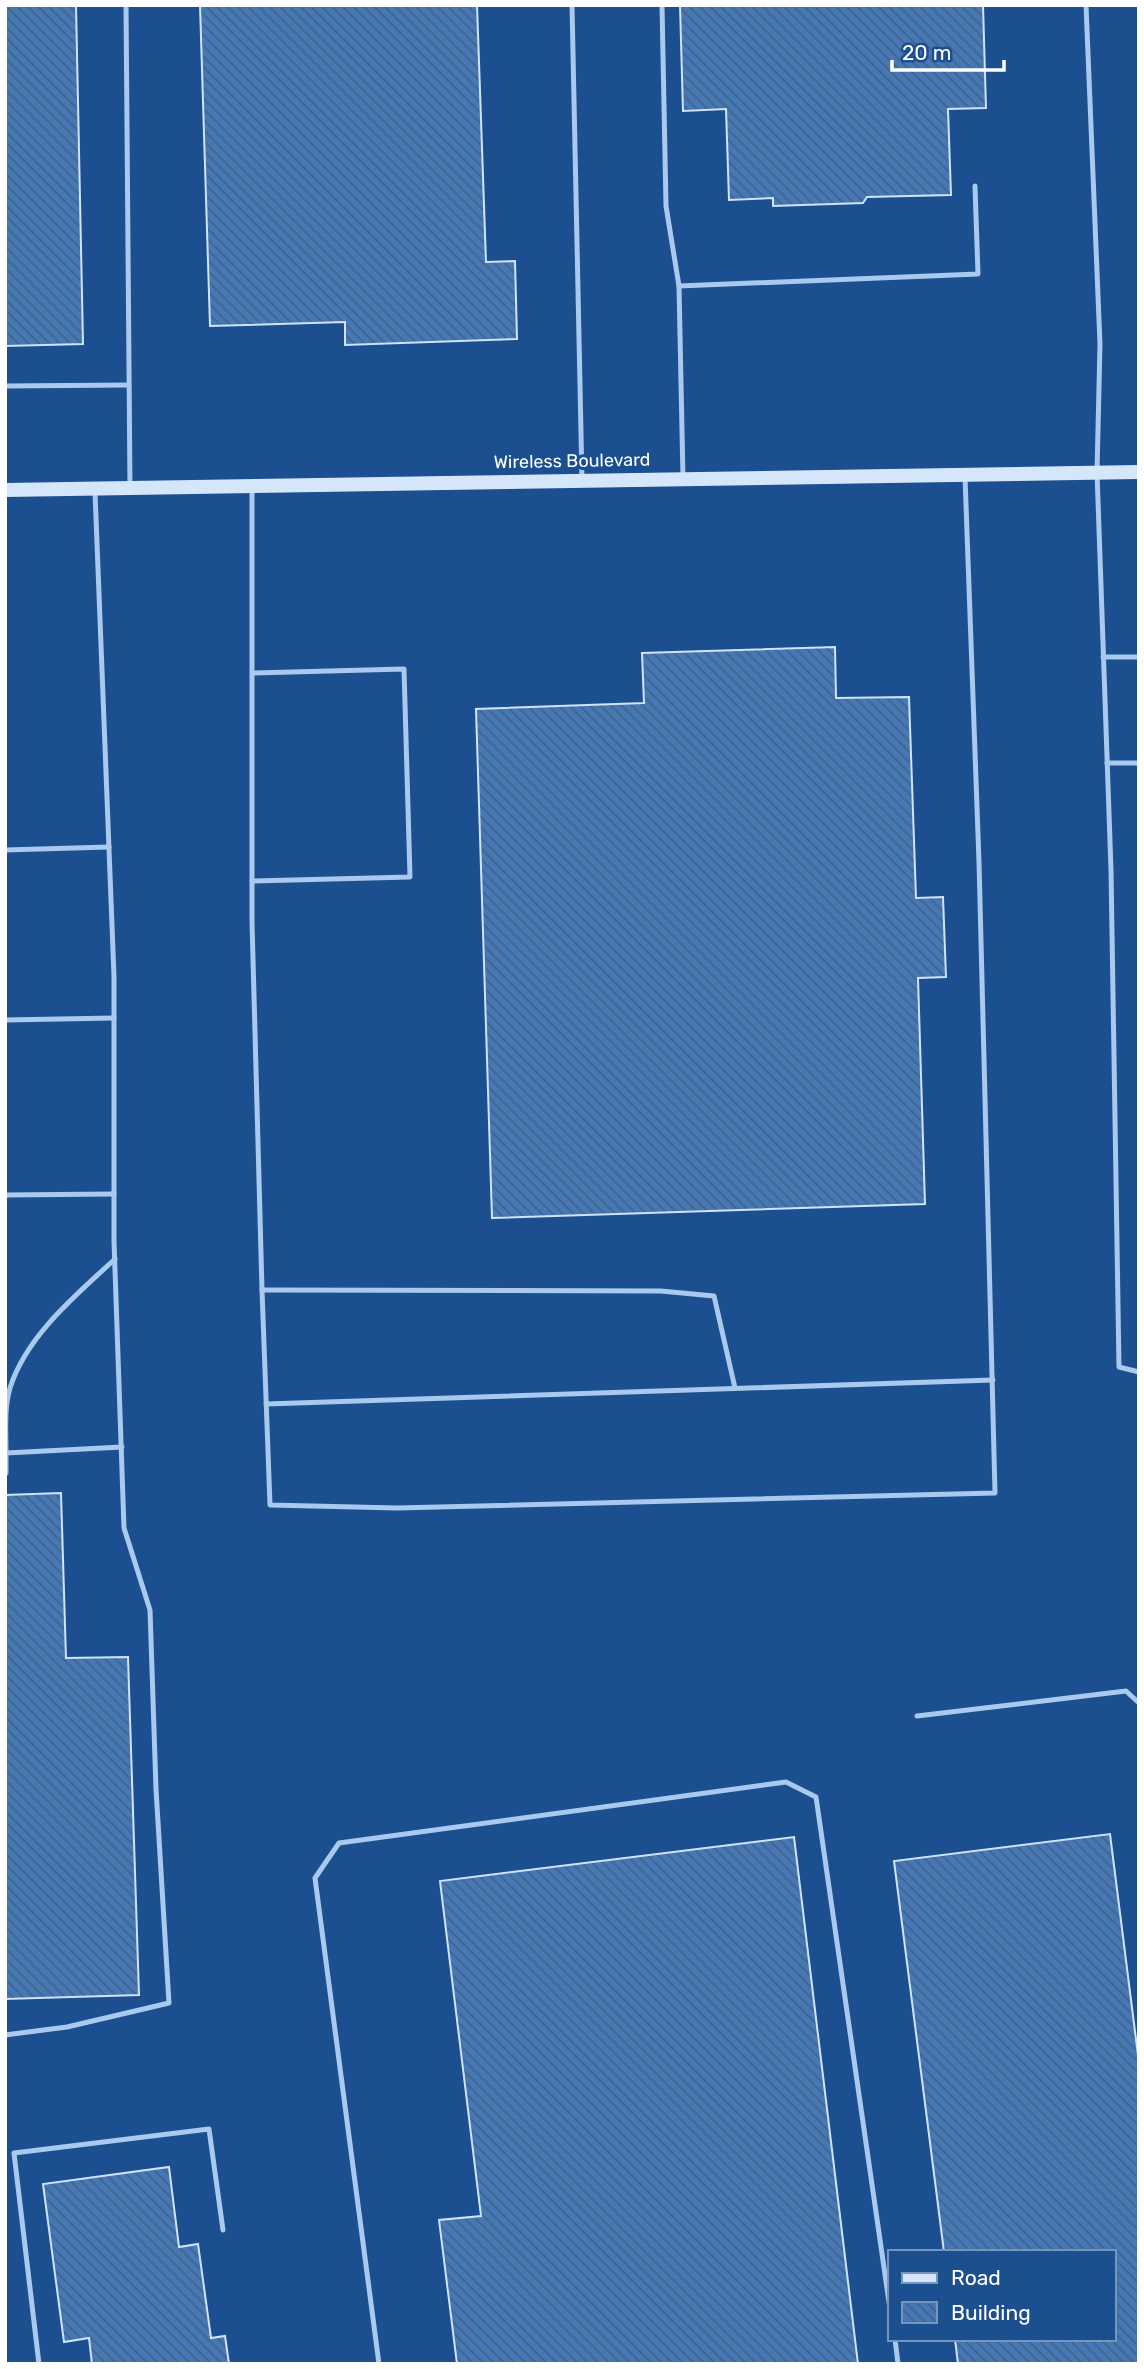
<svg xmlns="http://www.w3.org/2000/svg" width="1144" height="2369" viewBox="0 0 1144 2369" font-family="Rubik,sans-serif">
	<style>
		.building { fill: url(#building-back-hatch); stroke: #cfe3fa; stroke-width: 2 }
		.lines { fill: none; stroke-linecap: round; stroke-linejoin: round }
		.lane { stroke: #a9c9ee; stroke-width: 5 }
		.secondary { stroke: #d6e6fa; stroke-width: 14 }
		.labels { text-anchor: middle; stroke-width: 6; stroke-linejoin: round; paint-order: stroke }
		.street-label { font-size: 18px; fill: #fff; stroke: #1b4f8f }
	</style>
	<defs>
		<pattern id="building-back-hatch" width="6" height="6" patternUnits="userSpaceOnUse" patternTransform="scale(1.75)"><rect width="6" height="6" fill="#4478b7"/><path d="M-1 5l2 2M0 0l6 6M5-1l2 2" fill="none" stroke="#486282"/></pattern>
	</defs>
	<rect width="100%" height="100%" fill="#1b4f8f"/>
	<g class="building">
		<path d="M5 5H76L83 344 5 346Z"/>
		<path d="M200 5H477L486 262 515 261 517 339 345 345V322L210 326Z"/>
		<path d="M680 5H983L986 108 948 109 951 195 867 197 863 203 773 206V198L729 200 726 109 683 111Z"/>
		<path d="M835 647 836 698 909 697 916 898 943 897 946 977 918 978 925 1204 492 1218 476 709 644 703 642 653Z"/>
		<path d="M61 1493 66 1658 128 1657 139 1995 5 1999V1495Z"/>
		<path d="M1110 1834 1139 2063V2364H958L955 2339H1114V2252H944L894 1861Z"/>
		<path d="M794 1837 858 2364H457L439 2220 481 2216 440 1881Z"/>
		<path d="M169 2167 179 2247 198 2244 211 2338 225 2336 229 2364H92L89 2338 64 2342 43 2184Z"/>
	</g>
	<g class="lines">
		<g class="lane">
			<path d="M126 5 130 488"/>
			<path d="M572 5 582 480"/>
			<path d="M662 5 666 206 679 286"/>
			<path d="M1086 5 1100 344 1097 472 1111 870 1119 1367 1139 1372"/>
			<path d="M5 386 129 385"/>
			<path d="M683 479 679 286 978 274 975 186"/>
			<path d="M252 489V922L262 1290 270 1505 397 1508 995 1493 979 862 965 477"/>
			<path d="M1103 657H1139"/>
			<path d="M1107 763H1139"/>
			<path d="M5 850 109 847"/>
			<path d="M252 881 410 877 404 669 253 673"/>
			<path d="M5 1020 114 1018"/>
			<path d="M5 1195 114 1194"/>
			<path d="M115 1259C77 1294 26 1336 10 1388 4 1409 6 1431 6 1453L122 1447"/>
			<path d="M262 1290 661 1291 714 1296 735 1388"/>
			<path d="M266 1404 993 1380"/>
			<path d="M6 1453V1473"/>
			<path d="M917 1716 1126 1691 1139 1703"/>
			<path d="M5 2035 67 2027 169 2003 156 1789 150 1610 124 1528 114 1241V976L95 492"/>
			<path d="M895 2339 898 2364"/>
			<path d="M39 2364 14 2153 209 2129 223 2230"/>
			<path d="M379 2364 315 1878 339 1843 786 1782 816 1797 890 2309"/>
		</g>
		<path class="secondary" d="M5 490 1139 472"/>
	</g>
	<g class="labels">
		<g class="street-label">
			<text transform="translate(572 461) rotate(-1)" y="6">Wireless Boulevard</text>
		</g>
	</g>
	<rect width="1144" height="2369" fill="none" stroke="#ffffff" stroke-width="14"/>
	<rect x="888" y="2250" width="228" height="91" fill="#1b4f8f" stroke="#7695bc" stroke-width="2"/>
	<rect x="902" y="2273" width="35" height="10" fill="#d6e6fa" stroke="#7695bc" stroke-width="2"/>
	<text x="951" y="2285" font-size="21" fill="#ffffff">Road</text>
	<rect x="902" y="2302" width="35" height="21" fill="url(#building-back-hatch)" stroke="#7695bc" stroke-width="2"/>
	<text x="951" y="2320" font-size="21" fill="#ffffff">Building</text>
	<path d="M892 60v10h112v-10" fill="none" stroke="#ffffff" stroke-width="3.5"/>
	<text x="902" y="60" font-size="21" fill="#ffffff" stroke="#1b4f8f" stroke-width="5" paint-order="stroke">20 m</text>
</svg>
